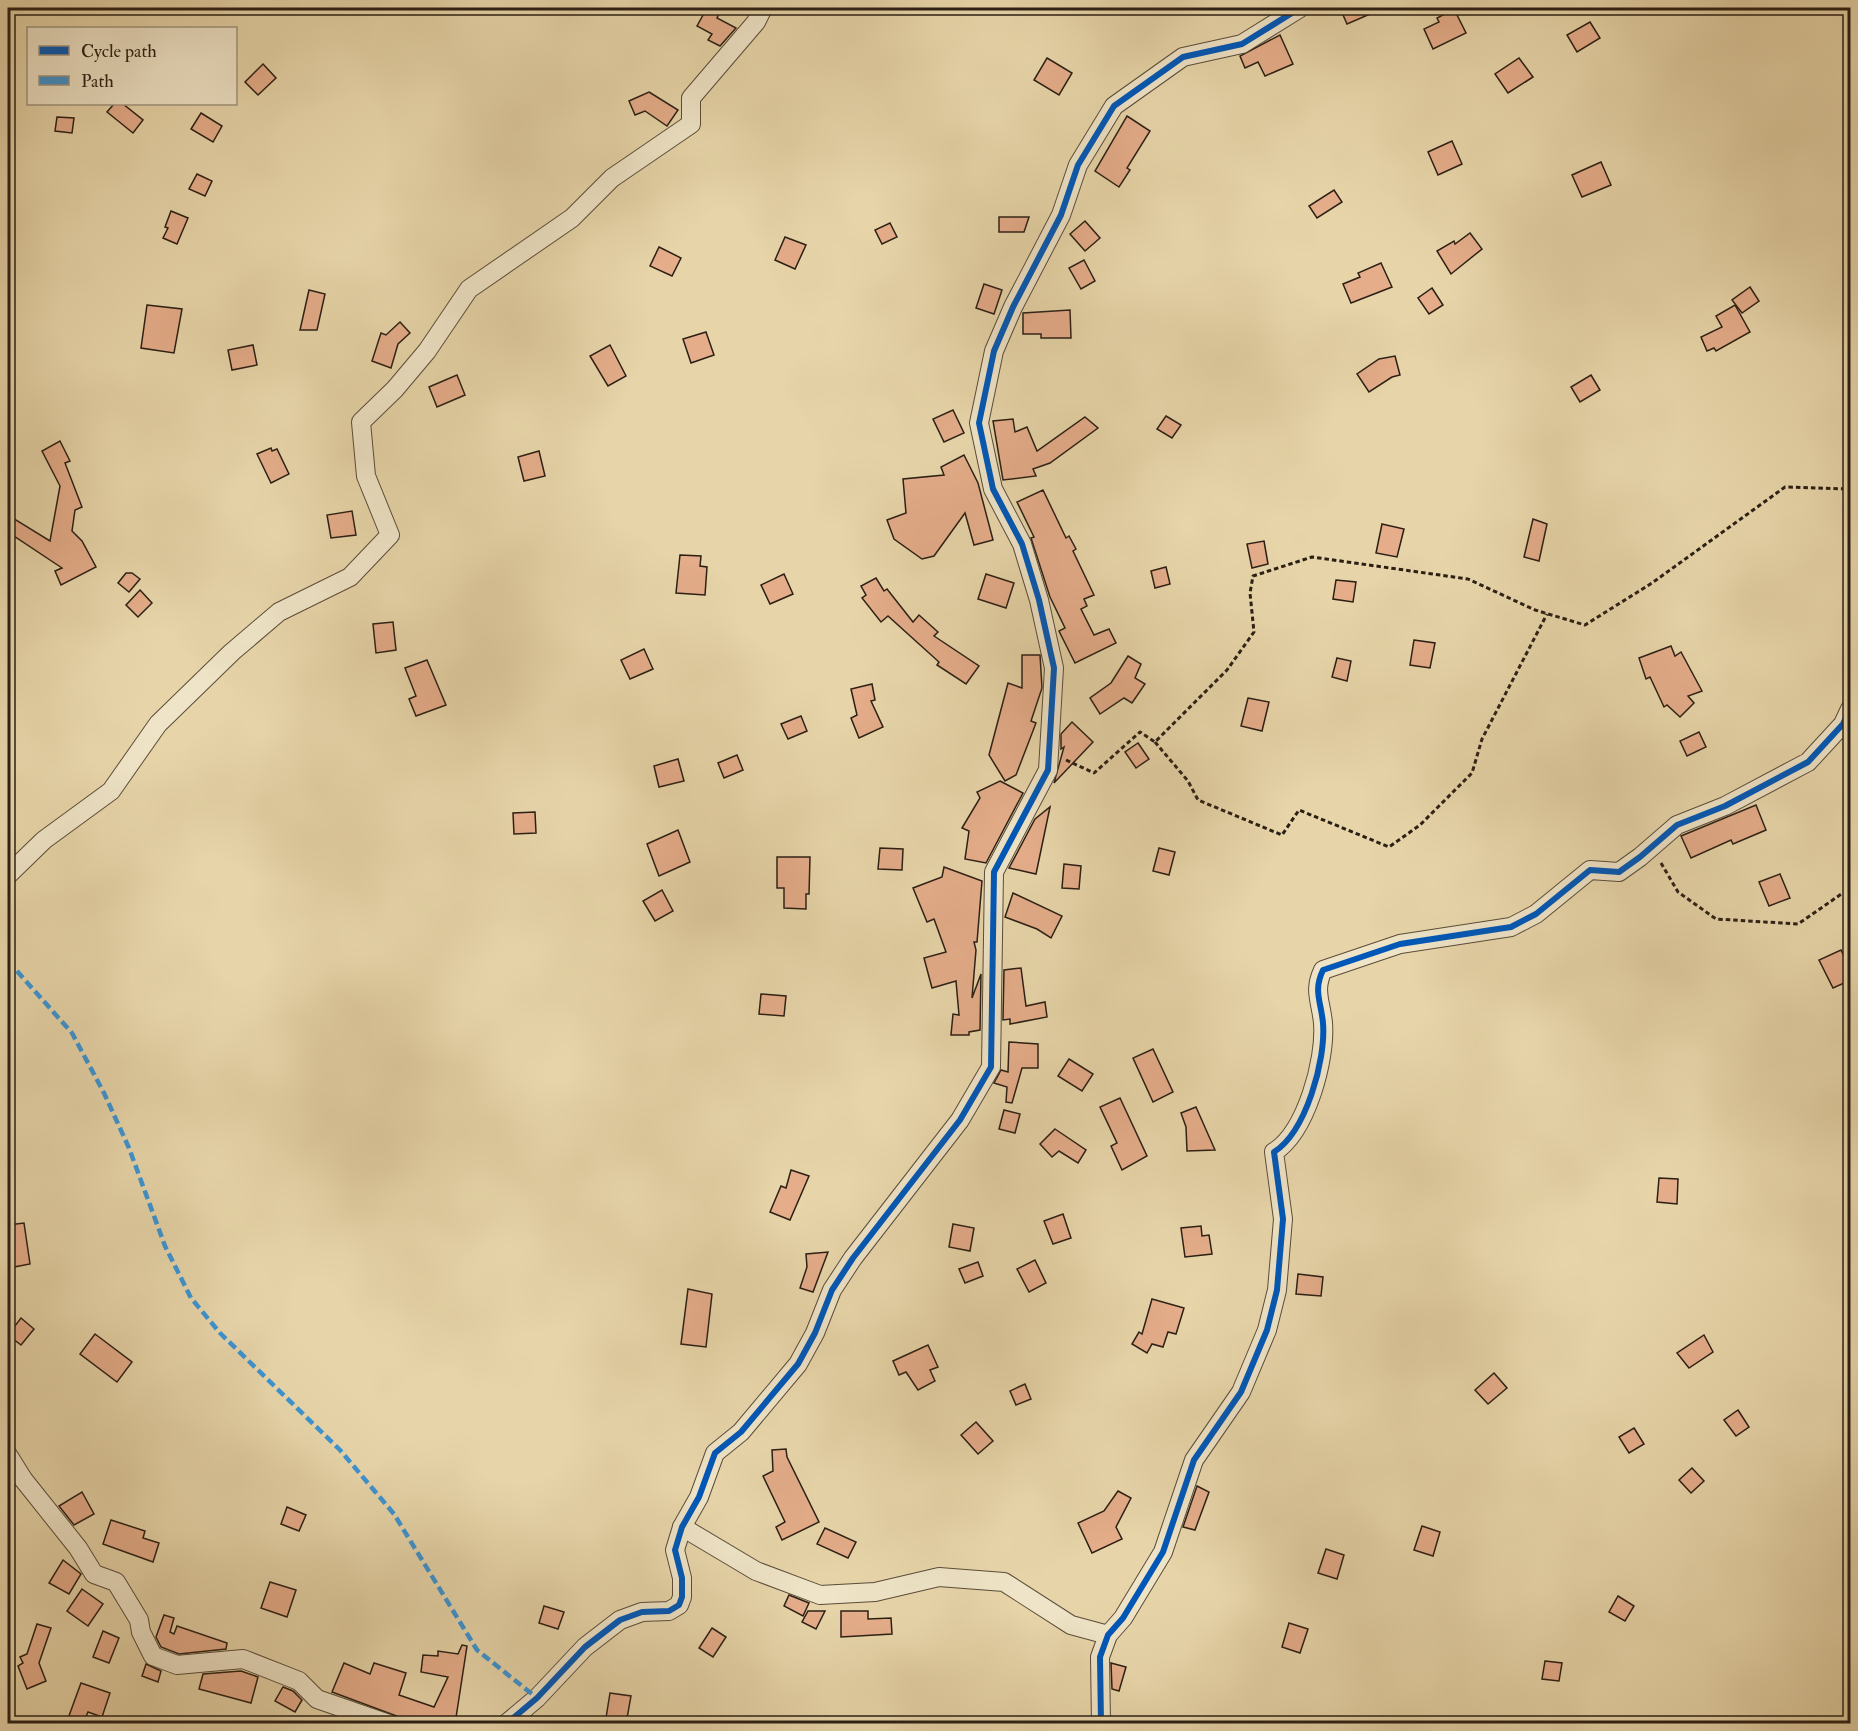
<svg xmlns="http://www.w3.org/2000/svg" width="1858" height="1731" viewBox="0 0 1858 1731" font-family="'IM FELL Double Pica',serif">
	<style>
		.building { fill: #e5ad8a; stroke: #2b1f14; stroke-width: 1.5 }
		.lines { fill: none; stroke-linecap: round; stroke-linejoin: round }
		.street-casing { stroke: #5a4c39; stroke-width: 20 }
		.path { stroke: #2b1f14; stroke-width: 3; stroke-dasharray: 4.5 3; stroke-linecap: butt }
		.street { stroke: #efe4c7; stroke-width: 18 }
		.quiet { stroke: #3c94d3; stroke-width: 4.5; stroke-dasharray: 9 4.5; stroke-linecap: butt }
		.cycleway-casing { stroke: #efe4c7; stroke-width: 10 }
		.cycleway { stroke: #0057b8; stroke-width: 6 }
	</style>
	<rect width="100%" height="100%" fill="#e7d5a9"/>
	<filter id="stains"><feTurbulence type="fractalNoise" baseFrequency=".00333" numOctaves="4"/><feColorMatrix values="0 0 0 0 .2 0 0 0 0 .09 0 0 0 0 .02 0 0 0 .5 -.17"/></filter>
	<radialGradient id="worn" r=".72"><stop offset=".6" stop-color="#630" stop-opacity="0"/><stop offset="1" stop-color="#630" stop-opacity=".3"/></radialGradient>
	<g class="building">
		<path d="M707 8 719 14 717 18 736 28 720 46 708 40 712 34 697 26Z"/>
		<path d="M1340 8H1384L1347 24Z"/>
		<path d="M1454 9 1466 33 1433 49 1424 29 1439 22 1437 18Z"/>
		<path d="M1590 22 1600 38 1577 52 1567 35Z"/>
		<path d="M1280 35 1293 64 1265 76 1258 62 1245 68 1240 56Z"/>
		<path d="M1047 58 1072 73 1059 95 1034 80Z"/>
		<path d="M1519 58 1533 77 1508 93 1495 74Z"/>
		<path d="M263 64 276 78 258 95 245 82Z"/>
		<path d="M649 92 678 110 667 126 645 111 635 115 629 101Z"/>
		<path d="M114 104H123L143 120 133 133 107 112Z"/>
		<path d="M201 113 222 126 213 142 191 129Z"/>
		<path d="M1127 116 1150 131 1127 168 1130 170 1119 187 1095 171Z"/>
		<path d="M57 117 74 118 72 133 55 131Z"/>
		<path d="M1452 141 1462 164 1438 175 1428 152Z"/>
		<path d="M1601 162 1611 185 1582 197 1572 175Z"/>
		<path d="M197 174 212 181 205 196 189 189Z"/>
		<path d="M1334 190 1342 202 1317 218 1309 206Z"/>
		<path d="M171 211 188 218 177 244 163 238 168 228 165 227Z"/>
		<path d="M999 217H1029L1024 232H999Z"/>
		<path d="M1085 221 1100 238 1085 251 1070 234Z"/>
		<path d="M890 223 897 237 882 244 875 230Z"/>
		<path d="M1470 233 1482 249 1451 274 1437 251 1454 241 1455 244Z"/>
		<path d="M785 237 806 245 795 269 775 260Z"/>
		<path d="M659 247 681 258 672 276 650 266Z"/>
		<path d="M1084 260 1095 281 1081 289 1069 268Z"/>
		<path d="M1381 263 1392 287 1351 303 1343 284 1360 277 1358 273Z"/>
		<path d="M984 284 1002 290 994 314 976 308Z"/>
		<path d="M1750 287 1759 301 1742 313 1732 300Z"/>
		<path d="M1432 288 1443 305 1429 314 1418 298Z"/>
		<path d="M309 290 325 294 317 330H300Z"/>
		<path d="M147 305 182 309 174 353 141 348Z"/>
		<path d="M1735 305 1750 332 1716 351 1714 348 1707 351 1701 337 1722 327 1716 316Z"/>
		<path d="M1070 310 1071 338H1041V334H1023V313Z"/>
		<path d="M400 322 410 333 398 344 391 368 372 361 381 333 386 335Z"/>
		<path d="M706 332 714 355 691 363 683 339Z"/>
		<path d="M253 345 257 365 232 370 228 350Z"/>
		<path d="M610 345 626 376 608 386 590 356Z"/>
		<path d="M1395 356 1400 375 1392 377 1369 392 1357 374 1379 359Z"/>
		<path d="M457 375 465 395 437 407 429 387Z"/>
		<path d="M1591 375 1600 390 1580 402 1571 387Z"/>
		<path d="M953 410 964 433 944 442 933 419Z"/>
		<path d="M1166 416 1181 425 1172 438 1157 429Z"/>
		<path d="M1085 417 1098 428 1050 463 1033 469 1036 476 1003 480 993 421 1013 419 1015 432 1027 427 1037 451Z"/>
		<path d="M60 441 70 461 65 463 82 507 75 510 72 531 82 541 96 567 61 585 55 571 62 568 8 532V515L50 541 60 486 42 451Z"/>
		<path d="M271 448 272 451 277 449 289 474 271 483 257 454Z"/>
		<path d="M539 451 545 476 524 481 518 457Z"/>
		<path d="M964 455 978 483 993 540 974 545 965 513 934 556 922 559 894 539 887 520 906 513 903 479 944 475 941 467Z"/>
		<path d="M1043 490 1066 538 1069 536 1076 549 1073 551 1094 595 1084 599 1087 606 1081 609 1094 635 1109 629 1116 643 1075 663 1059 631 1065 628 1050 597 1031 538 1034 537 1017 502Z"/>
		<path d="M352 511 356 535 331 538 327 515Z"/>
		<path d="M1533 519 1547 524 1539 561 1524 557Z"/>
		<path d="M1382 524 1404 529 1397 557 1376 553Z"/>
		<path d="M1264 541 1268 564 1252 568 1247 544Z"/>
		<path d="M680 555 701 556 700 566 707 567 705 595 676 593Z"/>
		<path d="M1166 567 1170 584 1155 588 1151 571Z"/>
		<path d="M126 573H132L140 579 129 592 118 583Z"/>
		<path d="M784 574 793 594 770 604 761 585Z"/>
		<path d="M986 574 1014 583 1006 608 978 599Z"/>
		<path d="M876 578 884 591 887 589 913 622 919 615 938 632 934 636 979 666 966 684 937 665 939 662 888 616 881 622 862 598 866 595 861 586Z"/>
		<path d="M1336 580 1356 582 1353 602 1333 599Z"/>
		<path d="M140 590 152 603 138 617 126 605Z"/>
		<path d="M393 622 396 650 376 653 373 624Z"/>
		<path d="M1414 640 1435 643 1430 668 1410 665Z"/>
		<path d="M1671 646 1675 656 1681 652 1702 691 1688 696 1694 703 1680 717 1667 705 1664 707 1650 677 1646 679 1639 658Z"/>
		<path d="M644 649 653 669 630 679 621 660Z"/>
		<path d="M1022 655H1040L1042 688 1031 721 1036 723 1016 775 1005 781 989 755 1008 683 1022 688Z"/>
		<path d="M1128 656 1141 664 1135 678 1145 684 1132 703 1124 698 1100 714 1090 698 1111 683Z"/>
		<path d="M1337 658 1351 661 1347 681 1332 677Z"/>
		<path d="M427 660 446 705 416 716 409 699 416 696 405 668Z"/>
		<path d="M872 684 875 700 871 701 883 727 859 738 851 718 857 715 851 689Z"/>
		<path d="M1248 698 1269 702 1262 731 1241 726Z"/>
		<path d="M801 716 807 731 788 739 781 724Z"/>
		<path d="M1072 722 1093 742 1054 783 1064 747 1061 749V734Z"/>
		<path d="M1699 732 1706 747 1687 756 1680 741Z"/>
		<path d="M1138 743 1149 759 1136 768 1125 752Z"/>
		<path d="M737 755 743 770 724 778 718 763Z"/>
		<path d="M678 759 684 781 659 787 654 766Z"/>
		<path d="M1000 781 1023 793 986 863 965 859 969 831 962 828 980 798 977 792Z"/>
		<path d="M1756 805 1766 830 1733 844 1731 840 1691 858 1681 836Z"/>
		<path d="M1050 807 1036 874 1009 868 1035 819Z"/>
		<path d="M535 812 536 833 514 834 513 813Z"/>
		<path d="M678 830 690 862 659 876 647 844Z"/>
		<path d="M880 848 903 849 902 870 878 869Z"/>
		<path d="M1159 848 1175 852 1169 875 1153 871Z"/>
		<path d="M777 857H810L809 894H806V909L784 908V888H777Z"/>
		<path d="M1064 864 1081 866 1079 889 1062 888Z"/>
		<path d="M944 867 982 881 977 942H974L976 950 972 998 981 974 980 1030 969 1032V1035H951L953 1014 959 1015 956 981 932 988 924 958 946 952 934 919 927 922 913 888 942 877Z"/>
		<path d="M1780 874 1790 898 1769 906 1759 882Z"/>
		<path d="M662 890 673 911 655 921 643 901Z"/>
		<path d="M1013 893 1062 916 1051 938 1037 929 1005 917Z"/>
		<path d="M1841 950 1851 971V980L1833 988 1819 960Z"/>
		<path d="M1021 968 1026 1006 1045 1002 1047 1017 1010 1024V1019L1003 1020 1004 970Z"/>
		<path d="M761 994 786 996 784 1016 759 1014Z"/>
		<path d="M1009 1042 1038 1044V1068H1022L1012 1103 1006 1102 1007 1087 994 1083 1001 1070 1008 1072Z"/>
		<path d="M1153 1049 1173 1092 1153 1102 1133 1058Z"/>
		<path d="M1069 1059 1093 1074 1082 1091 1058 1076Z"/>
		<path d="M1120 1098 1147 1156 1122 1170 1111 1146 1117 1143 1100 1107Z"/>
		<path d="M1196 1107 1215 1150 1187 1151 1186 1127 1181 1113Z"/>
		<path d="M1004 1110 1020 1114 1015 1133 999 1129Z"/>
		<path d="M1055 1129 1086 1150 1078 1163 1059 1151 1052 1157 1040 1144Z"/>
		<path d="M791 1170 809 1176 790 1220 770 1212 781 1186 786 1188Z"/>
		<path d="M1659 1178 1678 1179 1677 1204 1657 1202Z"/>
		<path d="M1063 1214 1071 1238 1053 1244 1044 1221Z"/>
		<path d="M24 1223 30 1264 14 1267 8 1225Z"/>
		<path d="M953 1224 974 1228 970 1251 949 1247Z"/>
		<path d="M1201 1226 1202 1236 1209 1235 1212 1254 1185 1257 1181 1228Z"/>
		<path d="M828 1252 813 1292 800 1288 807 1267 806 1254Z"/>
		<path d="M1035 1260 1046 1283 1029 1292 1017 1269Z"/>
		<path d="M978 1262 983 1276 965 1283 959 1269Z"/>
		<path d="M1298 1274 1323 1277 1321 1296 1296 1294Z"/>
		<path d="M688 1289 712 1294 706 1347 681 1344Z"/>
		<path d="M1152 1299 1184 1308 1176 1334 1168 1332 1163 1347 1152 1344 1147 1353 1132 1344 1139 1332 1142 1334Z"/>
		<path d="M21 1318 34 1329 21 1345 8 1335Z"/>
		<path d="M95 1334 132 1362 117 1382 80 1354Z"/>
		<path d="M1704 1335 1713 1352 1689 1368 1677 1353Z"/>
		<path d="M928 1345 938 1367 930 1370 935 1381 918 1390 906 1372 899 1375 893 1361Z"/>
		<path d="M1494 1373 1507 1388 1488 1404 1475 1390Z"/>
		<path d="M1025 1384 1031 1399 1016 1405 1010 1391Z"/>
		<path d="M1738 1410 1749 1427 1736 1436 1724 1420Z"/>
		<path d="M976 1422 993 1441 978 1454 961 1435Z"/>
		<path d="M1634 1428 1644 1444 1629 1453 1619 1437Z"/>
		<path d="M786 1449 787 1457 819 1522 782 1540 776 1527 785 1522 763 1476 773 1471 772 1450Z"/>
		<path d="M1692 1468 1704 1481 1691 1493 1679 1480Z"/>
		<path d="M1197 1486 1209 1492 1195 1530 1183 1527Z"/>
		<path d="M1118 1491 1131 1498 1116 1527 1122 1539 1092 1553 1078 1523 1104 1511Z"/>
		<path d="M82 1492 94 1514 74 1525 59 1506Z"/>
		<path d="M287 1507 306 1515 299 1531 281 1524Z"/>
		<path d="M111 1520 145 1531 143 1538 159 1543 153 1562 103 1544Z"/>
		<path d="M1422 1526 1440 1532 1433 1556 1414 1550Z"/>
		<path d="M825 1528 856 1542 848 1558 817 1544Z"/>
		<path d="M1326 1549 1344 1555 1337 1579 1318 1573Z"/>
		<path d="M63 1560 81 1574 69 1594 49 1583Z"/>
		<path d="M270 1582 296 1590 287 1617 261 1608Z"/>
		<path d="M82 1589 103 1604 88 1626 67 1611Z"/>
		<path d="M789 1595 809 1603 803 1616 784 1606Z"/>
		<path d="M1618 1596 1634 1606 1625 1621 1609 1612Z"/>
		<path d="M544 1606 564 1612 558 1629 539 1623Z"/>
		<path d="M808 1611H825L816 1629 802 1622Z"/>
		<path d="M841 1611H868V1619L891 1618 892 1634 841 1637Z"/>
		<path d="M164 1615 174 1618 170 1632 174 1634 177 1626 227 1643 226 1649 179 1654 161 1647 156 1637Z"/>
		<path d="M1289 1623 1308 1629 1300 1653 1282 1647Z"/>
		<path d="M37 1624 51 1628 39 1663 46 1681 27 1689 18 1666 23 1663 20 1657 27 1654Z"/>
		<path d="M712 1628 726 1637 713 1657 699 1648Z"/>
		<path d="M103 1631 119 1638 109 1663 93 1657Z"/>
		<path d="M462 1645 467 1646 455 1724H418L332 1692 344 1663 370 1674 374 1663 406 1673 399 1695 434 1707 448 1677 421 1672 423 1655 438 1656V1651L458 1654Z"/>
		<path d="M1545 1661 1562 1663 1559 1681 1542 1679Z"/>
		<path d="M1111 1663 1126 1667 1119 1691 1112 1689Z"/>
		<path d="M146 1664 161 1671 158 1682 142 1676Z"/>
		<path d="M241 1671 258 1677 251 1703 199 1689 203 1674Z"/>
		<path d="M81 1683 110 1693 102 1717 88 1712 83 1724H66Z"/>
		<path d="M283 1687 293 1691 302 1700 295 1712 275 1701Z"/>
		<path d="M610 1693 631 1696 626 1724H605Z"/>
	</g>
	<g class="lines">
		<defs>
			<g id="street">
				<path d="M8 875 44 840 111 791 158 724 232 652 279 612 350 577 390 535 366 476 361 422 395 389 427 351 469 289 572 218 612 178 691 124V98L756 22 763 8"/>
				<path d="M8 1455 23 1479 78 1548 94 1574 116 1582 139 1620 141 1632 153 1656 177 1665 243 1659 299 1681 317 1699 389 1724"/>
				<path d="M682 1527 756 1571 820 1595 875 1592 939 1577 1004 1582 1071 1625 1108 1635"/>
				<path d="M506 1724 537 1698 585 1647 620 1620 642 1612 669 1611 679 1605 682 1597V1578L675 1550 682 1527 699 1497 715 1453 741 1432 798 1364 815 1333 832 1290 853 1258 960 1120 991 1067 994 872 1048 770 1054 668 1039 600 1022 544 993 489 979 423 994 351 1013 307 1061 215 1078 165 1114 106 1183 57 1242 44 1300 8"/>
				<path d="M1101 1724 1100 1657 1108 1635 1123 1618 1163 1552 1194 1460 1241 1392 1267 1330 1277 1290 1283 1219 1274 1152C1306 1132 1326 1060 1323 1023 1321 1001 1313 991 1323 970L1400 944 1511 927 1536 914 1590 870 1619 872 1640 857 1677 825 1725 806 1808 762 1843 724 1850 709"/>
			</g>
		</defs>
		<use href="#street" class="street-casing"/>
		<g class="path">
			<path d="M1155 742 1188 781 1198 800 1282 835 1299 810 1389 847 1420 825 1472 773 1482 739 1547 614"/>
			<path d="M1066 760 1094 773 1140 732 1155 742 1227 670 1254 632 1250 593 1253 576 1312 557 1468 579 1535 610 1585 625 1652 583 1785 487 1850 489"/>
			<path d="M1661 863 1678 892 1716 919 1798 924 1850 888"/>
		</g>
		<use href="#street" class="street"/>
		<path class="quiet" d="M8 961 72 1033 104 1093 129 1148 165 1246 191 1298 220 1333 340 1450 394 1514 477 1650 537 1698"/>
		<defs>
			<g id="cycleway">
				<path d="M506 1724 537 1698 585 1647 620 1620 642 1612 669 1611 679 1605 682 1597V1578L675 1550 682 1527 699 1497 715 1453 741 1432 798 1364 815 1333 832 1290 853 1258 960 1120 991 1067 994 872 1048 770 1054 668 1039 600 1022 544 993 489 979 423 994 351 1013 307 1061 215 1078 165 1114 106 1183 57 1242 44 1300 8"/>
				<path d="M1101 1724 1100 1657 1108 1635 1123 1618 1163 1552 1194 1460 1241 1392 1267 1330 1277 1290 1283 1219 1274 1152C1306 1132 1326 1060 1323 1023 1321 1001 1313 991 1323 970L1400 944 1511 927 1536 914 1590 870 1619 872 1640 857 1677 825 1725 806 1808 762 1843 724 1850 709"/>
			</g>
		</defs>
		<use href="#cycleway" class="cycleway-casing"/>
		<use href="#cycleway" class="cycleway"/>
	</g>
	<rect width="1858" height="1731" fill="none" stroke="#e7d5a9" stroke-width="30"/>
	<rect x="9" y="9" width="1840" height="1713" fill="none" stroke="#2b1f14" stroke-width="3"/>
	<rect x="15" y="15" width="1828" height="1701" fill="none" stroke="#2b1f14" stroke-width="1.5"/>
	<rect x="27" y="27" width="210" height="78" fill="#efe4c7" stroke="#a1957f" stroke-width="1.5"/>
	<rect x="39" y="46" width="30" height="9" fill="#0057b8" stroke="#a1957f" stroke-width="1.5"/>
	<text x="81" y="57" font-size="18" fill="#2b1f14">Cycle path</text>
	<rect x="39" y="76" width="30" height="9" fill="#3c94d3" stroke="#a1957f" stroke-width="1.5"/>
	<text x="81" y="87" font-size="18" fill="#2b1f14">Path</text>
	<rect width="100%" height="100%" filter="url(#stains)"/>
	<rect width="100%" height="100%" fill="url(#worn)"/>
</svg>
